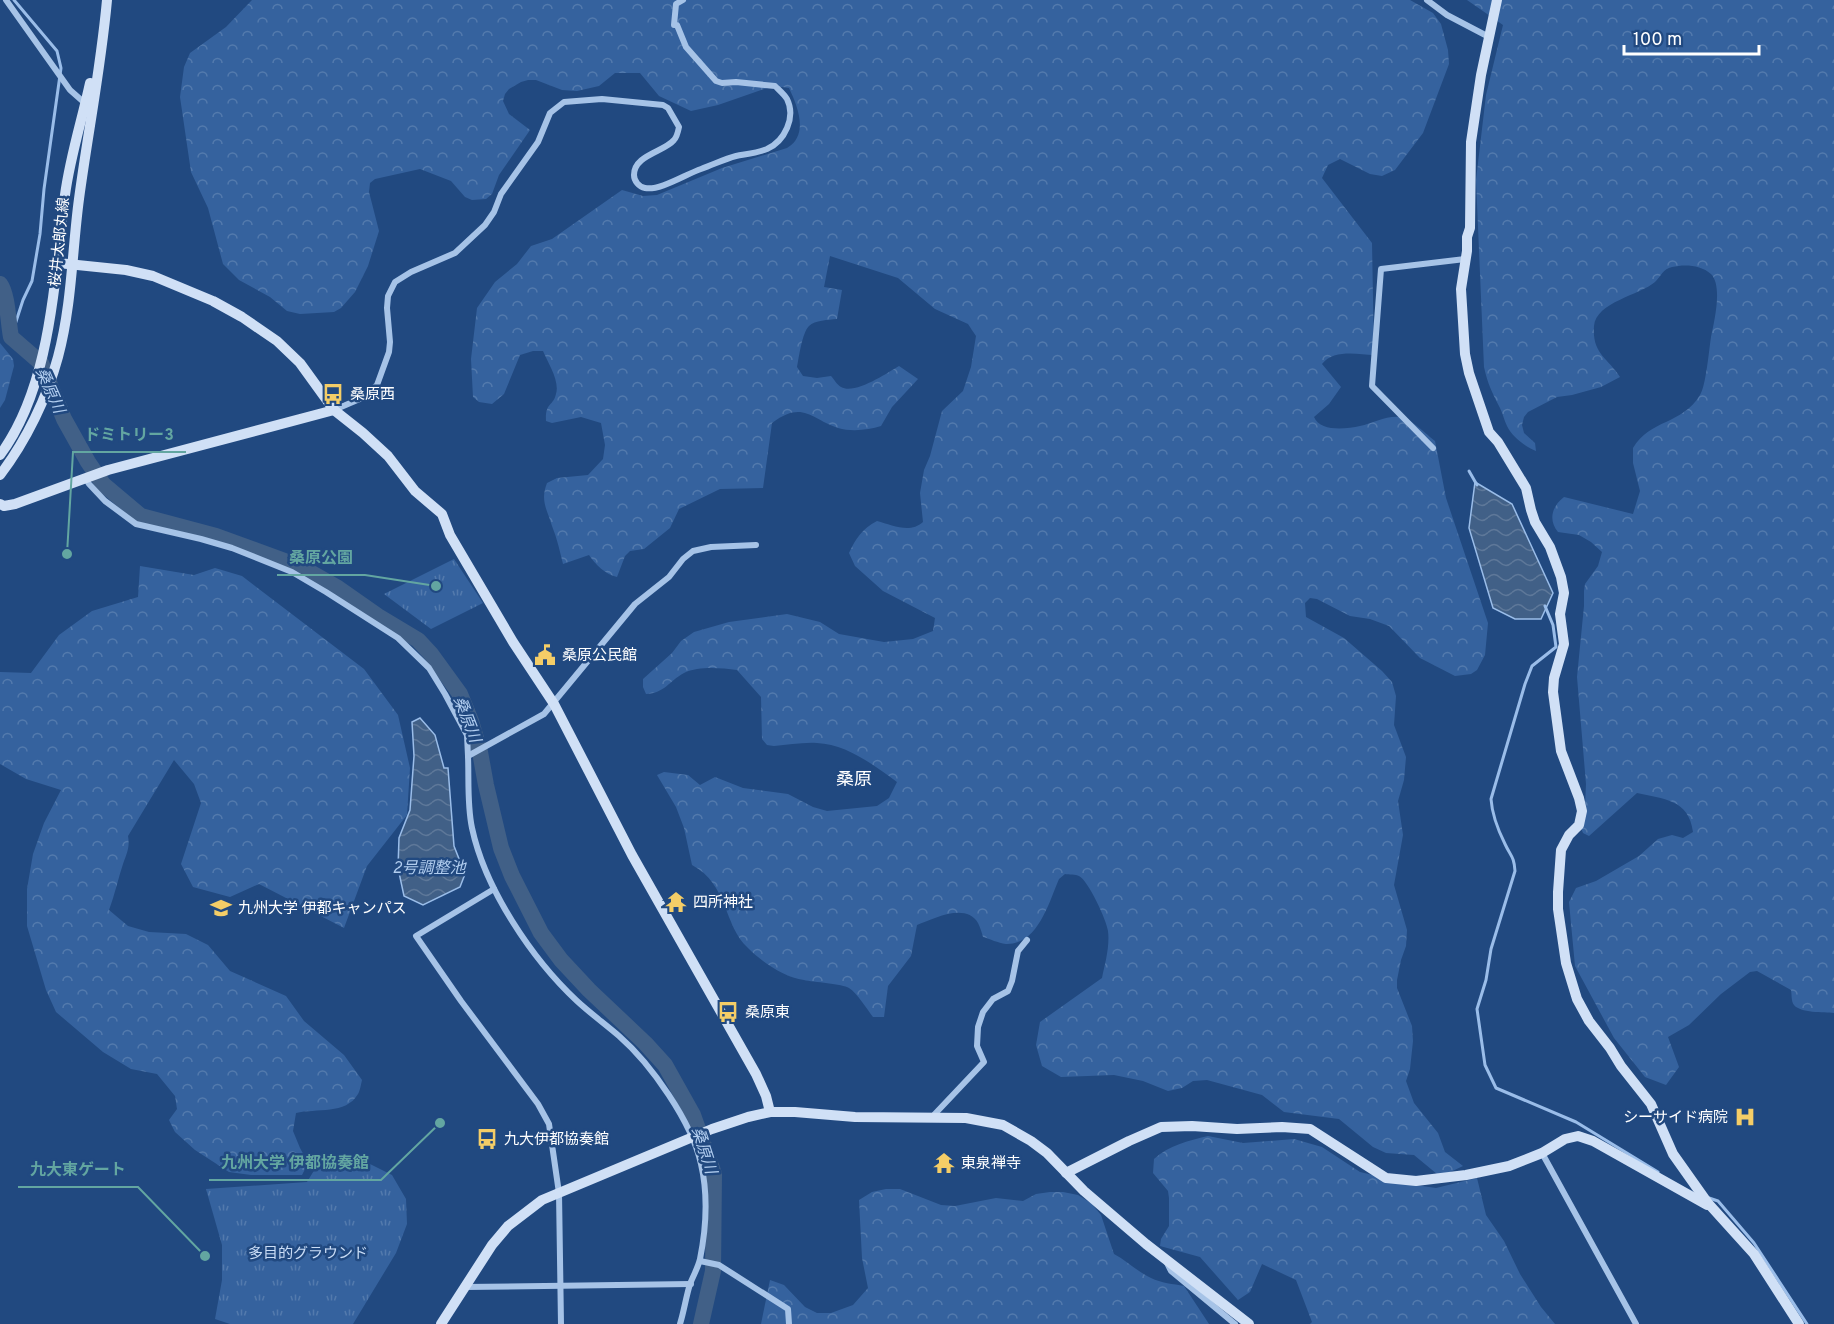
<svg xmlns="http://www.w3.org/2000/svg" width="1834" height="1324" viewBox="0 0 1834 1324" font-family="Overpass,'Noto Sans JP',sans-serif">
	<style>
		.forest { fill: url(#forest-crowns) }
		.park { fill: url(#park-tufts) }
		.water { fill: url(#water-waves); stroke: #9abde9; stroke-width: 1.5 }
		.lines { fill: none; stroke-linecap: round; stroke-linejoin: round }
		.stream { stroke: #9abde9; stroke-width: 3 }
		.river { stroke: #416087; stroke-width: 16 }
		.street { stroke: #a6c3e7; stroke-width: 6 }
		.secondary { stroke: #d0e0f6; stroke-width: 10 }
		.labels { text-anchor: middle; stroke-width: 5; stroke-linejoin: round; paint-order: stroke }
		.street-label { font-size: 15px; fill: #fff; stroke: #214980 }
		.poi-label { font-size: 15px; fill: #fff; stroke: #214980; text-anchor: start }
		.park-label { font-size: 15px; fill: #caddf6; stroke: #214980 }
		.water-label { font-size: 16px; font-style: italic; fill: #b1cdef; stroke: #214980 }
		.quarter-label { font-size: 18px; fill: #fff; stroke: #214980 }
		.leader { fill: none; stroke: #63a6a1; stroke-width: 2 }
		.callout-dot { fill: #63a6a1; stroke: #214980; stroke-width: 2 }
		.callout-label { font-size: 16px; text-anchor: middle; font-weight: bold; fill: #63a6a1; stroke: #214980; stroke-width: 5; stroke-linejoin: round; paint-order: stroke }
	</style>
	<defs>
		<pattern id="forest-crowns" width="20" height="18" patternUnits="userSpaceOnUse" patternTransform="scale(1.5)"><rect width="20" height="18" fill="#35629e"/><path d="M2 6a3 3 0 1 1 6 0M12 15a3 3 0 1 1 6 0" fill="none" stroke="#537aad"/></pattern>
		<pattern id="park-tufts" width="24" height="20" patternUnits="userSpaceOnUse" patternTransform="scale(1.5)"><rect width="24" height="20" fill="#35629e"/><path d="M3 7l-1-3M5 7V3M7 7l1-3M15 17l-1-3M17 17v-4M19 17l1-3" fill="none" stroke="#537aad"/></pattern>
		<pattern id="water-waves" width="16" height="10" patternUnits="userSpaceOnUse" patternTransform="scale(1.5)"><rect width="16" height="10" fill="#416087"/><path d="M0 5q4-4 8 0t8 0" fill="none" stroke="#5e7899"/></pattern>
	</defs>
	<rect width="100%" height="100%" fill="#214980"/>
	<g class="forest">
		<path d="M252 0H1410L1433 13 1441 24 1448 50 1449 64 1423 133 1395 170 1382 176 1370 174 1340 159 1328 165 1322 178 1372 243 1374 355C1358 354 1333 349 1322 364L1341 387 1329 404 1314 417C1320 432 1346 429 1360 426 1373 423 1387 415 1401 417 1410 418 1427 435 1435 441L1446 498 1488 623 1485 655 1477 670 1471 674 1455 676 1420 658 1389 626 1370 619 1350 616 1317 599 1310 598 1305 603 1306 617 1344 638 1382 671 1392 682 1396 696 1394 725 1406 757 1404 780 1398 801 1403 835 1394 885 1407 930 1406 946 1401 960 1397 980V988L1412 1026 1413 1041 1410 1069 1406 1081 1414 1103 1438 1133 1445 1152 1463 1166 1444 1175 1437 1174 1414 1155 1386 1153 1373 1147 1339 1119 1284 1112 1262 1095 1207 1080 1193 1081 1182 1088 1168 1091 1143 1081 1114 1075 1061 1077 1042 1066 1036 1045 1040 1022 1102 978C1105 964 1110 946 1108 931 1107 921 1088 880 1079 876 1076 874 1069 875 1065 874L1059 879C1049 902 1038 945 1006 944 998 943 990 939 983 937 982 933 980 927 978 923 966 902 933 919 917 925L911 956 888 986 884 1017H873C867 1009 857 993 849 988 843 984 813 982 804 980 784 977 762 962 748 948 723 925 729 885 692 865L684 828 676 807 657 775 664 772 688 775 700 785 715 777 743 788 788 794 813 807 827 811 877 806 889 798 897 782C874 765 846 744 817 743 803 742 788 745 774 746L767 745 762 739 761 697 737 670C720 668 699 666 684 673 669 681 665 693 646 694L643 687V679L672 653 681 641 694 632 729 622 787 614 820 622 839 634 884 642 913 639 933 631 935 618 883 591 855 566 849 553C856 538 862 529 877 521 892 525 910 534 923 522L920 493 924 470 930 456 942 411 963 391 971 367 976 336 968 324 935 309 898 278 830 256 824 287 842 290 837 319C828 320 815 320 809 326 802 333 799 357 797 367L803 376 817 378 831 376C834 379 837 385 841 387 855 395 887 373 899 366L918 379 892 407 881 426C868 430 852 432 838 428 811 419 803 400 772 423L763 488 720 489 679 509 670 528 644 549 630 551 625 556 617 577C606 575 595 564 589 555L563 564C560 552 557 538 552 526 547 509 540 501 547 483L557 478 588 475 603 459 605 445 601 423 581 417 552 423 546 421C545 402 553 407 556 394 560 381 548 363 543 351H533L520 355 504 394 492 404 479 402 473 397 471 359 477 308 495 282 517 264 531 246 552 239 622 190 643 196 657 195 722 168 787 148C809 135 798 107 789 88L782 87 767 88 718 105 691 111 659 96 640 73H615L599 86 577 91 562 90 536 80H528L521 82 509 89 505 94 503 101 509 114 530 130 499 175 492 194 486 199 472 200 465 197 451 181 420 169 375 179 370 183 369 192 379 231 368 266 355 292 341 308 334 312 300 314 287 311 270 297 239 280 223 264 208 208 191 172 180 97 184 67 190 53 226 27Z"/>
		<path d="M1467 0H1834V1013C1824 1012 1800 1013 1794 1005 1791 1001 1792 995 1791 990L1757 971 1750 972 1721 994 1689 1025 1668 1037 1679 1067 1666 1085 1645 1077 1614 1038 1575 966 1569 902 1576 888 1596 881 1639 856 1658 839 1672 835 1683 838 1693 832C1689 799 1663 799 1637 793L1589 836 1583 833 1580 826 1585 807 1586 784 1577 677 1584 606V591L1585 584 1598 566 1602 552 1591 542 1579 535 1558 532C1548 520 1552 506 1564 497L1633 514 1640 491 1633 463V448C1650 419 1682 425 1700 395 1706 386 1709 350 1711 337 1714 322 1723 286 1711 274 1701 265 1685 264 1672 267 1663 269 1661 276 1655 282 1640 295 1596 302 1594 326 1592 354 1607 357 1620 377L1601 387 1572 395 1557 397 1528 412 1524 417 1522 425 1524 433 1535 443 1536 451C1526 447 1512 437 1507 426 1504 420 1503 414 1500 408 1492 392 1488 385 1484 367L1476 180 1486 95 1503 25Z"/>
		<path d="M0 343 13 359 14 366 5 400 0 408Z"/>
		<path d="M140 566 194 575 215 568 242 576 364 669 398 715 410 768 407 815 367 866 344 928 259 884 230 897 193 887 181 864 201 803 194 784 174 760 128 836C130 847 127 853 123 864 118 879 115 894 109 910L128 926 149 932 186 934 208 945 230 971 286 996 304 1021 344 1055 362 1080C361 1084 360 1091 358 1094 346 1115 316 1108 296 1113L293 1131 300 1148 308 1163 302 1175H251L229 1172 195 1150 175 1132 169 1120 177 1109 175 1096 157 1074 131 1069 103 1052 56 1012 46 990 27 926V889L33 854 44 823 61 790 26 779 0 764V672L31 673 59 635 92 611 138 597Z"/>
		<path d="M1208 1136 1243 1143 1294 1139 1322 1147 1360 1172 1415 1185 1436 1188 1477 1178 1486 1215 1504 1241 1520 1274 1541 1307 1555 1324H1310L1312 1322 1296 1280 1262 1264 1250 1292 1238 1300 1200 1257 1160 1246 1161 1239 1169 1226V1198L1168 1191 1153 1173 1154 1159C1169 1145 1188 1141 1208 1136Z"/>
		<path d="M886 1189H900L941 1205 955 1206 996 1198 1023 1201 1036 1194 1050 1192H1063L1078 1195 1091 1203 1101 1215 1114 1254C1127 1261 1138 1272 1151 1278 1161 1283 1173 1284 1184 1286L1209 1324H761L770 1280 784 1285 805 1307 817 1313H831L853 1305 868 1288 862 1258 859 1200 872 1192Z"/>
	</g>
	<g class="park">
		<path d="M454 559 483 603 431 629 384 594Z"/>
		<path d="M336 1160 370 1164 392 1175 406 1199 407 1224 396 1253 353 1324H230L215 1319 222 1280V1245L206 1189 307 1182 318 1164Z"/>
	</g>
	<g class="water">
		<path d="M1475 482 1512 504 1553 593 1541 619H1515L1493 608 1469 528Z"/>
		<path d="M420 718 435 735 444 768H448L454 846 465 874 460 887 423 905 404 896 398 868 399 838 410 810 414 756 412 722Z"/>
	</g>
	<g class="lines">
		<g class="stream">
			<path d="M11 337 23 300 32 281 40 234 44 189 61 68 57 51 14 0"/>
			<path d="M1469 471 1477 485"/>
			<path d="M1545 606 1553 625 1556 647 1532 666 1525 684 1491 799C1492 814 1498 830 1505 844 1511 857 1514 856 1515 871L1491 949 1486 980 1477 1009 1485 1065 1496 1088 1576 1122 1658 1172"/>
			<path d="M1709 1198 1718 1201 1754 1243 1807 1324"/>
		</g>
		<path class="river" d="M0 284C8 295 8 322 11 337L41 363 64 419 88 462 103 484 141 516 216 536 301 567 338 588 378 616 418 640 431 654 460 694 471 721 480 752 486 785 501 848 512 876 541 933 561 960 589 990 645 1043 665 1065 693 1115 714 1174 713 1271 701 1324"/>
		<g class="street">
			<path d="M6 0 70 90 87 105"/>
			<path d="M1427 0 1447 15 1489 37"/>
			<path d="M334 410 362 398 377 385 389 352 390 342 387 308 388 296 395 282 411 272 455 253 485 225 494 212 501 194 538 142 550 113 564 102 589 100 602 99 663 105 668 108 679 127C678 132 677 137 674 140 664 152 634 155 634 175 634 181 639 187 645 188 660 191 686 174 701 169 713 165 724 159 736 156 746 154 757 153 767 149 785 141 796 117 787 99 784 94 779 90 775 86L736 82 722 83 716 81 686 47 677 25H674L676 4 683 0"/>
			<path d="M1433 448 1372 386 1381 269 1465 259"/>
			<path d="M86 479 89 484 105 501 136 524 201 539 232 548 292 572 326 592 398 638 429 668 445 694 467 735 468 756"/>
			<path d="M494 889 416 936 461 1001 538 1104 549 1124 559 1193 561 1324"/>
			<path d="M932 1117 984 1062 977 1046 978 1027 983 1012 993 999 1008 991 1012 981 1018 951 1027 940"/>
			<path d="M1542 1153 1636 1324"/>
			<path d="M700 1261 719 1265 788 1309 789 1324"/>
			<path d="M1167 1263 1171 1271 1235 1324"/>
			<path d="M465 1287 691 1284"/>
			<path d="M680 1324C684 1311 686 1297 690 1284 693 1276 698 1268 700 1259 706 1229 708 1194 701 1164 692 1122 651 1064 619 1036 605 1024 590 1013 577 1001 532 959 485 889 472 828 467 805 469 780 468 756L544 714 635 604 669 577 683 559 693 551 711 547 756 545"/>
		</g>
		<g class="secondary">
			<path d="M1497 0 1481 75 1471 142 1470 228 1467 237V251L1461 289 1465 354 1469 373 1489 432 1498 442 1526 488 1531 510 1535 522 1550 547 1561 577 1564 593 1560 614 1564 644 1554 678 1553 692 1561 751 1579 798 1582 811 1579 825 1569 835 1561 850 1558 892V909L1566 963 1577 999 1589 1021 1610 1048 1621 1066 1651 1104 1673 1154 1707 1202 1754 1254 1799 1324"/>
			<path d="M58 263 126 270 153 276 213 301 242 317 277 341 300 363 334 410 363 433 388 456 415 491 442 514 450 535 513 642 554 704 632 855 756 1074 766 1096 770 1112"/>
			<path d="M0 455C52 385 54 278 65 195 70 157 82 120 90 83"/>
			<path d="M0 475C26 441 47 398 58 357 72 305 72 251 79 199 88 132 101 67 107 0"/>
			<path d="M0 504 4 506 15 504 108 470 334 410"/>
			<path d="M1066 1173 1129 1141 1161 1127 1192 1126 1237 1129 1282 1127 1310 1129 1386 1178 1416 1181 1466 1175 1509 1166 1542 1153 1565 1139 1578 1136 1593 1141 1707 1205"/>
			<path d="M441 1324 492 1245 508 1226 542 1200 712 1129 748 1117 770 1112H795L855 1117 966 1118 1003 1125 1031 1141 1047 1153 1084 1191 1146 1244 1249 1324"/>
		</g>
	</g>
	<defs>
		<symbol id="bus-bare" viewBox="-9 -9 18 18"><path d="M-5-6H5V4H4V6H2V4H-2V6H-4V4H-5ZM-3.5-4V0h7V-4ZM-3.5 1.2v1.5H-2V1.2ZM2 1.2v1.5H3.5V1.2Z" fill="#f4cd67" stroke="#214980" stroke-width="2.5" paint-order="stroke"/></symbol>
		<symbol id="civic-bare" viewBox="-9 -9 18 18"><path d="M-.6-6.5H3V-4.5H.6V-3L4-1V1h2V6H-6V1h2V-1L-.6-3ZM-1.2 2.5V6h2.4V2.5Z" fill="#f4cd67" stroke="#214980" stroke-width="2.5" paint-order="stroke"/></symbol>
		<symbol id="temple-bare" viewBox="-9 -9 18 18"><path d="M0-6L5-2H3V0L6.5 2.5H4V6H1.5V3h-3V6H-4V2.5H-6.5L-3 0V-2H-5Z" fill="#f4cd67" stroke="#214980" stroke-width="2.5" paint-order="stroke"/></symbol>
		<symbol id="university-bare" viewBox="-9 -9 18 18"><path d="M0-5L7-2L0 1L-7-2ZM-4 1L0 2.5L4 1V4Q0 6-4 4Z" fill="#f4cd67" stroke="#214980" stroke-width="2.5" paint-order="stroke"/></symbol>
		<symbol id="hospital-bare" viewBox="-9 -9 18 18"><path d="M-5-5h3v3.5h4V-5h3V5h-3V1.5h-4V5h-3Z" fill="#f4cd67" stroke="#214980" stroke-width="2.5" paint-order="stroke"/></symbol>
	</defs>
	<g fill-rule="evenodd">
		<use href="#bus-bare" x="318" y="379" width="30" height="30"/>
		<use href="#civic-bare" x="530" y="640" width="30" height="30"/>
		<use href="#temple-bare" x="661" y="887" width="30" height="30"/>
		<use href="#university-bare" x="206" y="893" width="30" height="30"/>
		<use href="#bus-bare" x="713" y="997" width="30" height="30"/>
		<use href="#hospital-bare" x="1730" y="1102" width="30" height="30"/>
		<use href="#bus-bare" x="472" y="1124" width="30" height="30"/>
		<use href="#temple-bare" x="929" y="1148" width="30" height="30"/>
	</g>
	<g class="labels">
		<g class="street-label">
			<text transform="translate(59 242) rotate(-84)" y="5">桜井太郎丸線</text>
		</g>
		<g class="poi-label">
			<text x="350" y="399">桑原西</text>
			<text x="562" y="660">桑原公民館</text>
			<text x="693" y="907">四所神社</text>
			<text x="238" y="913">九州大学 伊都キャンパス</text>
			<text x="745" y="1017">桑原東</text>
			<text x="1728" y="1122" text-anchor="end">シーサイド病院</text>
			<text x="504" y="1144">九大伊都協奏館</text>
			<text x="961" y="1168">東泉禅寺</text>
		</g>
		<g class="park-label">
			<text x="308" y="1258">多目的グラウンド</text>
		</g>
		<g class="water-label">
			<text transform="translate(51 390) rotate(66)" y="6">桑原川</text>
			<text transform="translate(468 719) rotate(69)" y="6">桑原川</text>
			<text x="429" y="873">2号調整池</text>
			<text transform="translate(705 1150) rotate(72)" y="6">桑原川</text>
		</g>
		<g class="quarter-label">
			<text x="854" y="785">桑原</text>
		</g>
	</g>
	<path class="leader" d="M67 554L73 452H186M436 586L365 575H277M440 1123L381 1180H209M205 1256L138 1187H18"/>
	<g class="callout-dot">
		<circle cx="67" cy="554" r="6"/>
		<circle cx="436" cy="586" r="6"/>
		<circle cx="440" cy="1123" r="6"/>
		<circle cx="205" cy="1256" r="6"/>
	</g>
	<g class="callout-label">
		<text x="129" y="440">ドミトリー3</text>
		<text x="321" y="563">桑原公園</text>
		<text x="295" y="1168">九州大学 伊都協奏館</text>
		<text x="78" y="1175">九大東ゲート</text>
	</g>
	<path d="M1624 45v9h135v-9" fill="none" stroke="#ffffff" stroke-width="3"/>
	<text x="1633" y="45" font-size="18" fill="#ffffff" stroke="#214980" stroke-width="4.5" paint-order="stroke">100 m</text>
</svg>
